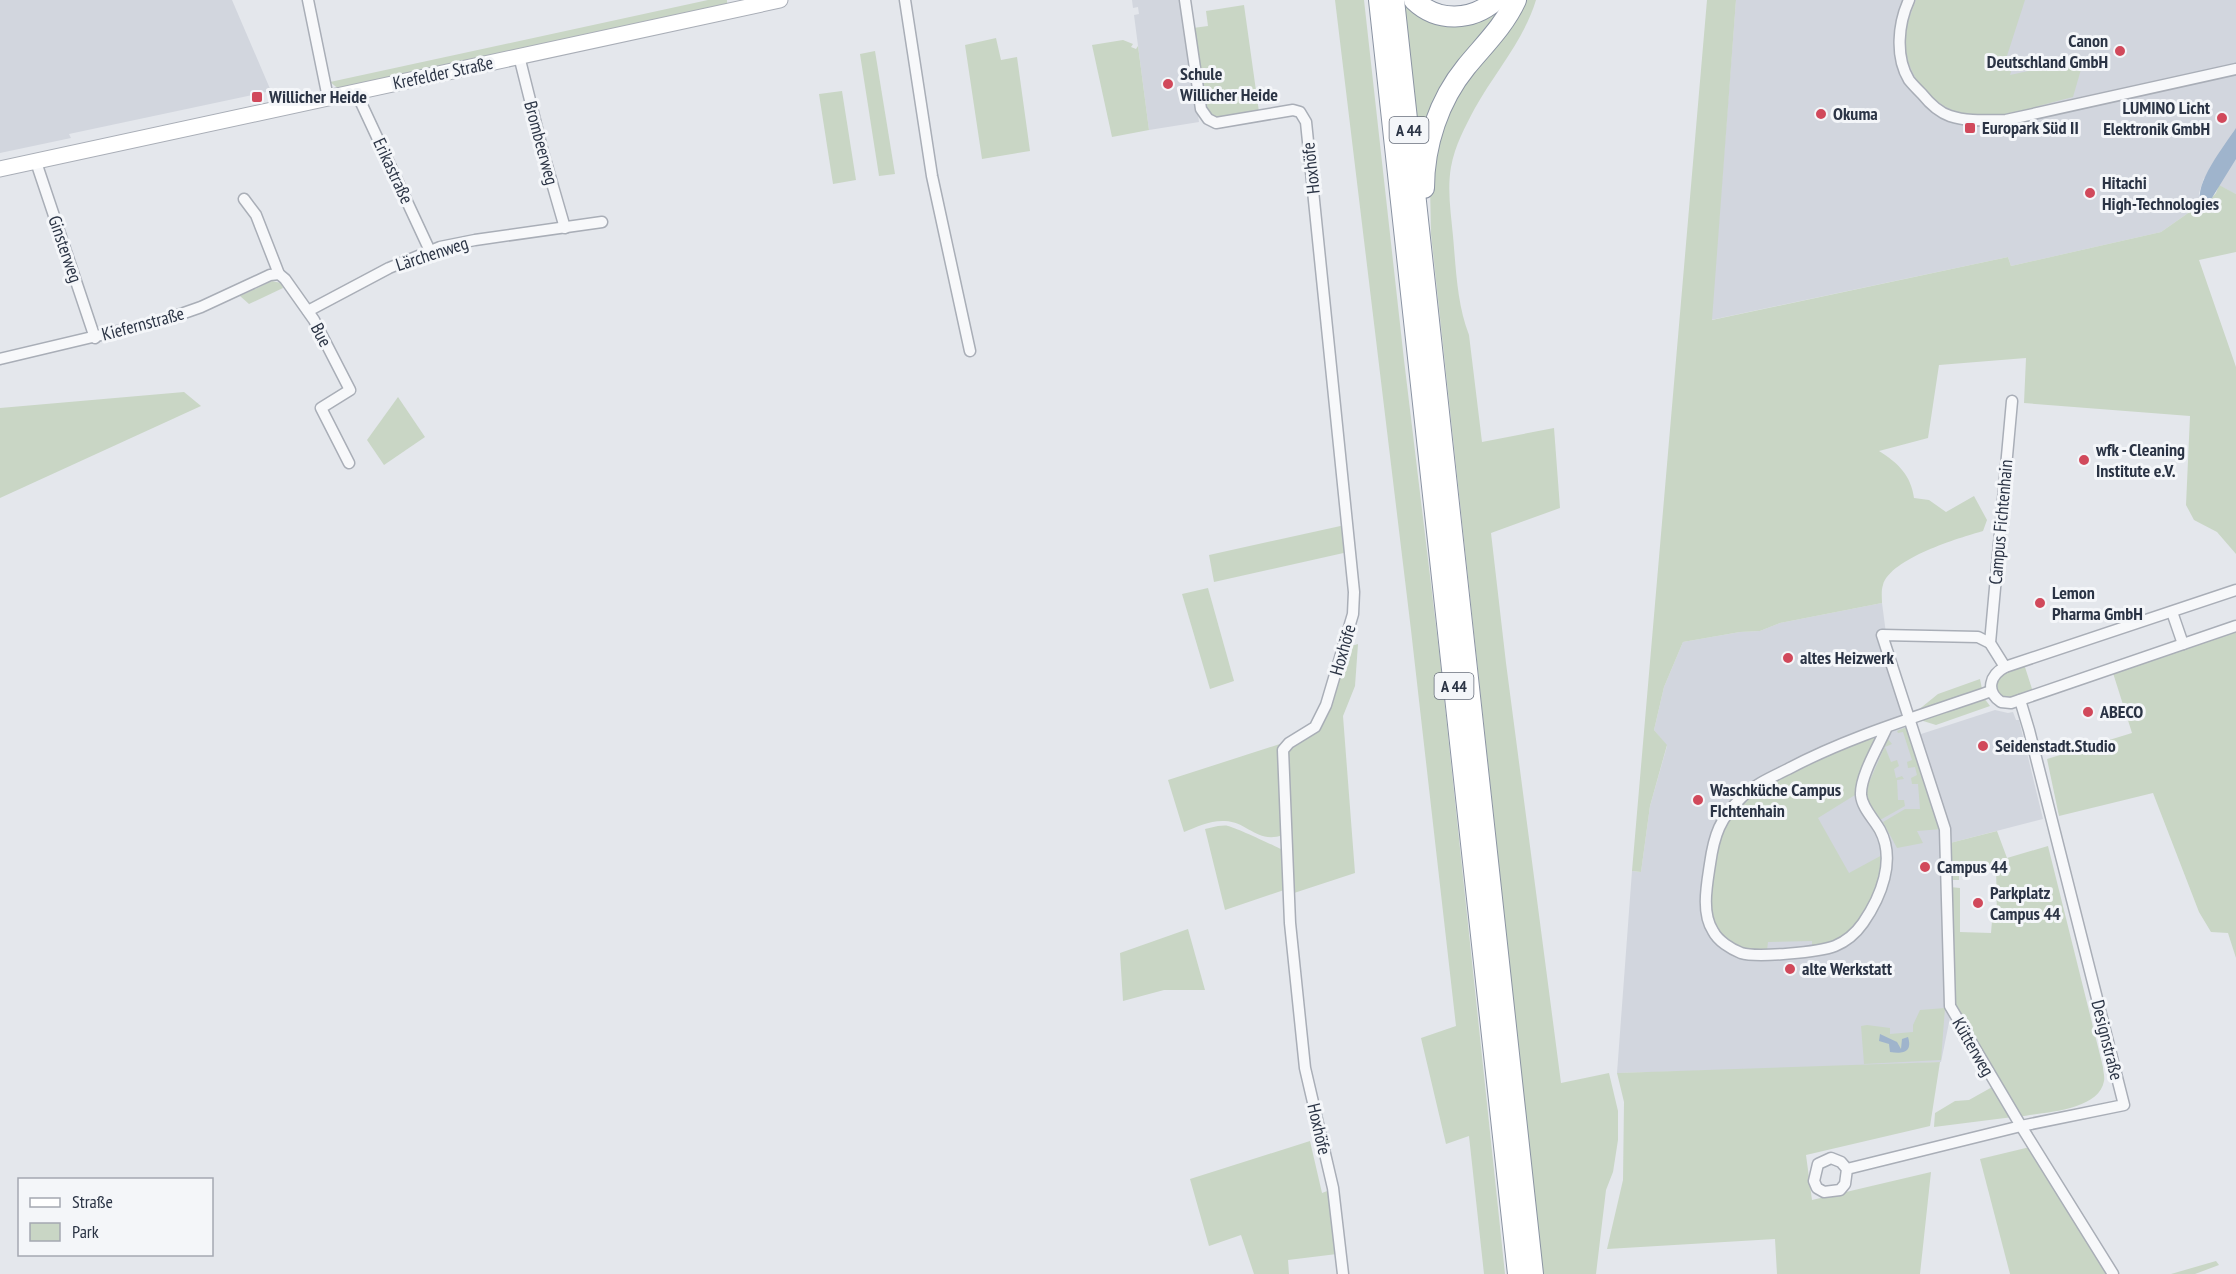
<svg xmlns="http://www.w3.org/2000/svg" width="2236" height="1274" viewBox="0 0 2236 1274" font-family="'PT Sans Narrow',sans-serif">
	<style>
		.built { fill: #d2d6de }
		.green { fill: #c9d6c5 }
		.water { fill: #9fb4cc }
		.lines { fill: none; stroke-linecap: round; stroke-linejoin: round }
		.street-casing { stroke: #a9aeb7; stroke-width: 13 }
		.secondary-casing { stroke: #a9aeb7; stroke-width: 17 }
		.highway-casing { stroke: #8b94a3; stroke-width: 22 }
		.street { stroke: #f7f8fa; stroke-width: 10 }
		.secondary { stroke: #fff; stroke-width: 15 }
		.highway { stroke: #fff; stroke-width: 20 }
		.poi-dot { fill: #d1495b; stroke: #f4f6f9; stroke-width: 2 }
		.labels { text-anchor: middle; stroke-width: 6; stroke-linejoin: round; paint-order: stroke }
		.shield { fill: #f4f6f9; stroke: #676e7b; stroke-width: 1.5 }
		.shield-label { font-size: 16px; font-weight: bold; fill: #2b3445 }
		.poi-label { font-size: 18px; font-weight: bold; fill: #2b3445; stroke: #f4f6f9; text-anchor: start }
		.street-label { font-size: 18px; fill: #2b3445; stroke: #f4f6f9 }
	</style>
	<rect width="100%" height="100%" fill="#e4e7ec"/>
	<g class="built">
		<path d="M0 0H232L271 91 69 134 71 138 0 153Z"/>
		<path d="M1132 0H1182L1199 122 1149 130 1134 15 1139 14 1138 7 1133 8Z"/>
		<path d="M1736 0H2236V194L2204 178 2199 193 2201 204 2161 232 2011 266 2008 257 1711 320Z"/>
		<path d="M1882 603 1887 641 1915 727 1950 876 1953 1003 1941 1062 1813 1068 1617 1073 1632 871 1641 872 1650 806 1667 746 1654 730 1664 687 1683 642 1740 632 1760 631 1780 623Z"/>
		<path d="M1995 710 2008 713 2013 712 2016 720H2019L2043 819 1950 843 1918 735Z"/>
	</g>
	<g class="green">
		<path d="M708 0H727V6L340 90 330 82Z"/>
		<path d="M1335 0H1364L1404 360 1440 659 1505 1274H1484L1469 1136 1446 1144 1421 1038 1456 1026 1411 630Z"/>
		<path d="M1404 0H1410L1422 11 1510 0 1421 162Z"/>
		<path d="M1522 0H1536C1524 40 1495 72 1475 108 1465 127 1455 145 1451 167 1447 190 1451 213 1453 236 1456 269 1457 304 1469 335L1482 442 1554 428 1560 508 1491 533 1506 663 1561 1083 1609 1073 1618 1111V1140L1613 1172 1606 1190 1596 1274H1543L1431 234 1430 185 1434 148 1455 93Z"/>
		<path d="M1707 0H1736L1712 320 2008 257 2011 266 2161 232 2201 204 2205 205 2216 193 2219 185 2236 194V252L2199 260 2236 367V554L2217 532 2194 520 2186 505 2190 416 2024 403 2026 358 1939 365 1928 438 1879 451C1898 463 1911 475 1914 498L1929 500 1946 512 1974 496 1987 520 1983 531C1959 538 1891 558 1883 585 1881 590 1882 598 1882 603L1780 623 1760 631 1740 632 1683 642 1664 687 1654 730 1667 745 1650 806 1641 872 1632 871Z"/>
		<path d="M1916 0H2025L2006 59 2014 61 2010 75 2084 59 2073 97C2043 104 2009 117 1978 116 1938 114 1905 80 1905 40 1905 27 1911 13 1916 0Z"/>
		<path d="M1244 5 1259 112 1215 119 1209 116 1203 105 1193 28 1208 26 1206 11Z"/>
		<path d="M996 38 1001 60 1017 57 1030 151 982 159 965 45Z"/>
		<path d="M1123 40 1133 44 1131 47 1136 49 1138 46 1149 130 1112 137 1092 45Z"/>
		<path d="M875 51 895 174 879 176 860 54Z"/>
		<path d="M842 91 856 180 833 184 819 94Z"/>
		<path d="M272 281 281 283 283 288 249 304 240 296Z"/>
		<path d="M184 392 201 406 0 498V408Z"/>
		<path d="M398 397 425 437 384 465 367 440Z"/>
		<path d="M1345 525 1348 552 1214 582 1209 555Z"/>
		<path d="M1208 588 1234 681 1210 689 1182 594Z"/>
		<path d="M2236 631V958L2228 933 2211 932 2199 912 2153 793 2059 816 2047 759 2132 733 2113 673Z"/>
		<path d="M1358 644 1355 686 1343 716 1355 873 1291 894 1287 748 1321 728 1335 692 1348 647Z"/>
		<path d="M2024 664 2033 692C2021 696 2008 702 1997 693L1995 681 2001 673Z"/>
		<path d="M1980 679 1982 689 1917 711 1938 694Z"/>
		<path d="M1984 698 1990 706 1936 725 1920 720Z"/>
		<path d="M1909 726 1942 829 1917 831 1923 843 1897 848 1883 822 1905 809H1920L1918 784H1912L1911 778 1917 775 1915 767 1908 768 1907 762 1912 760 1903 732 1898 733 1897 731Z"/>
		<path d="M1872 735 1875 737 1860 773 1855 795 1818 818 1849 873 1884 854C1880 882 1867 927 1840 941 1832 945 1820 946 1812 948V941L1768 942 1767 950C1753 950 1739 950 1728 940 1719 932 1712 921 1711 909 1707 883 1716 827 1736 809 1773 774 1825 755 1872 735Z"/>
		<path d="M1888 739 1892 744 1885 747 1891 762 1897 760 1899 766 1894 769 1896 778 1902 776 1904 779 1897 780 1898 800H1904L1905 806 1880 820 1867 799V787Z"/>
		<path d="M1280 744 1283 835C1257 844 1248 822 1225 821 1211 820 1196 827 1184 832L1168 780Z"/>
		<path d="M1218 826C1221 826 1225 825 1228 826 1234 827 1280 848 1284 851V890L1225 910 1205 829Z"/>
		<path d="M1997 831 2007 858 2048 846 2103 1067C2103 1071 2105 1077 2104 1081 2099 1111 2043 1112 2019 1117L1953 1006 1950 887 1960 888V932L1991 933 1992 921 1997 918 1996 865 1988 868 1984 864 1959 867V880H1950V843Z"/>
		<path d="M1188 929 1205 990H1164L1123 1001 1120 953Z"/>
		<path d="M1945 1008 1941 1060 1864 1064 1861 1026 1867 1025 1890 1028V1034L1913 1032V1025L1920 1010Z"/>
		<path d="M1940 1062 1930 1126 1806 1155 1812 1200 1931 1172 1920 1274H1777L1775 1239 1607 1249 1623 1180 1624 1102 1617 1073Z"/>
		<path d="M1994 1086 2013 1117 1934 1127 1935 1113 1955 1101 1969 1100Z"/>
		<path d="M1310 1141 1322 1193 1330 1190 1337 1254 1288 1260 1289 1274H1254L1241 1235 1209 1246 1190 1179Z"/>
		<path d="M2030 1147 2111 1274H2010L1980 1159Z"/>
		<path d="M2216 1261 2219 1265 2195 1274H2171Z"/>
	</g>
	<g class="water">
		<path d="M2236 128V159L2210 201 2205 205 2201 204C2193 184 2225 145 2236 128Z"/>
		<path d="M1880 1034 1897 1042 1901 1049 1902 1039 1908 1037C1913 1053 1902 1054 1890 1052L1889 1044 1879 1041Z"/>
	</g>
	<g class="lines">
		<defs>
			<g id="street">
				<path d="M308 0 328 98"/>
				<path d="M905 0 932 176 970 351"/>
				<path d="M1185 0 1201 109 1208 119 1216 123 1293 110 1300 112 1306 122 1354 592 1353 614 1326 705 1315 727 1289 743 1283 750 1290 923 1305 1068 1333 1188 1343 1274"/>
				<path d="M1909 0C1898 24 1895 57 1909 80 1913 85 1918 90 1922 94 1930 104 1938 112 1950 116 1968 122 1988 120 2006 120L2236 69"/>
				<path d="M519 56 543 152 565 228"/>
				<path d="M356 92 430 251"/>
				<path d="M38 161V168L95 338"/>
				<path d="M244 199 256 215 279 274 285 279 314 320 350 390 321 408 349 463"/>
				<path d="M308 311 389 268 440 247 475 240 602 222"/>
				<path d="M0 359 164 320 201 307 270 275 279 274"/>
				<path d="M2236 590 2005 667C1990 675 1985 691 2001 702L2011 703 2236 626"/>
				<path d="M2172 612 2183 644"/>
				<path d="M1990 643 1978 637 1882 635 1945 829 1950 1006 2021 1126 2113 1274"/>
				<path d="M2005 667 1990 643 2012 401"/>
				<path d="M1887 727C1879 745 1860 776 1861 795 1862 808 1874 819 1880 830 1896 860 1881 897 1863 923 1856 933 1847 941 1835 946 1820 952 1757 958 1741 953 1731 949 1718 941 1713 931 1701 913 1707 884 1710 864 1714 835 1720 818 1742 797 1755 784 1772 777 1788 769 1852 735 1923 715 1991 691"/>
				<path d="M1847 1169 1845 1184 1840 1190 1824 1192 1817 1188 1814 1181 1818 1164 1831 1158 1841 1162 1847 1169 2021 1126 2124 1105 2029 730 2020 700"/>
			</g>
			<path id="secondary" d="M0 169 780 0"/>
			<g id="highway">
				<path d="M1379 0 1518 1274"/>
				<path d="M1394 0 1533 1274"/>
				<path d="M1414 0C1438 23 1472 21 1496 0"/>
				<path d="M1424 188C1424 145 1439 100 1466 67 1484 45 1504 26 1516 0"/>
			</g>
		</defs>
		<use href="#street" class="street-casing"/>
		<use href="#secondary" class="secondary-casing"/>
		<use href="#highway" class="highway-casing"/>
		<use href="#street" class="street"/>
		<use href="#secondary" class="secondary"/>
		<use href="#highway" class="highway"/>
	</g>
	<g class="poi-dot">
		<circle cx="2120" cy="51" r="6"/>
		<circle cx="1168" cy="84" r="6"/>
		<rect x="251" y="91" width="12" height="12" rx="3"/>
		<circle cx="1821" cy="114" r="6"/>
		<circle cx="2222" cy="118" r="6"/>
		<rect x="1964" y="122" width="12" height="12" rx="3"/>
		<circle cx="2090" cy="193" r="6"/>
		<circle cx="2084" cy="460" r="6"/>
		<circle cx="2040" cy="603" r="6"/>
		<circle cx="1788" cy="658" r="6"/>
		<circle cx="2088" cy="712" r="6"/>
		<circle cx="1983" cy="746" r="6"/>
		<circle cx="1698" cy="800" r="6"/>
		<circle cx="1925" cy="867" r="6"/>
		<circle cx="1978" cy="903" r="6"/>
		<circle cx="1790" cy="969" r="6"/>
	</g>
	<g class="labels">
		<g class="shield">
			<rect x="1389.5" y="117" width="39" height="26" rx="4.5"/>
			<rect x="1434.5" y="673" width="39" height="26" rx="4.5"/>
		</g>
		<g class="shield-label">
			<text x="1409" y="136">A 44</text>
			<text x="1454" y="692">A 44</text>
		</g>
		<g class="poi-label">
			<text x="2108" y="47" text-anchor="end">Canon<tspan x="2108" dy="21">Deutschland GmbH</tspan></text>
			<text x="1180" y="80">Schule<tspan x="1180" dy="21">Willicher Heide</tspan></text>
			<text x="269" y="103">Willicher Heide</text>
			<text x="2210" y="114" text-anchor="end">LUMINO Licht<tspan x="2210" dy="21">Elektronik GmbH</tspan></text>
			<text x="1833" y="120">Okuma</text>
			<text x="1982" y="134">Europark Süd II</text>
			<text x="2102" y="189">Hitachi<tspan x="2102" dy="21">High-Technologies</tspan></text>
			<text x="2096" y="456">wfk - Cleaning<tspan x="2096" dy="21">Institute e.V.</tspan></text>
			<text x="2052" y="599">Lemon<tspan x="2052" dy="21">Pharma GmbH</tspan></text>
			<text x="1800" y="664">altes Heizwerk</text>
			<text x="2100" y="718">ABECO</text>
			<text x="1995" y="752">Seidenstadt.Studio</text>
			<text x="1710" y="796">Waschküche Campus<tspan x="1710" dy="21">FIchtenhain</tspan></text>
			<text x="1937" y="873">Campus 44</text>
			<text x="1990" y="899">Parkplatz<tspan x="1990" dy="21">Campus 44</tspan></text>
			<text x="1802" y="975">alte Werkstatt</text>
		</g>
		<g class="street-label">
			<text transform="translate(443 73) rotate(-12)" y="6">Krefelder Straße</text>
			<text transform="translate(541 143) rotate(75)" y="6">Brombeerweg</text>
			<text transform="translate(1311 168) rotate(-96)" y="6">Hoxhöfe</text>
			<text transform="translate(393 171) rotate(65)" y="6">Erikastraße</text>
			<text transform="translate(65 249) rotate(71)" y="6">Ginsterweg</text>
			<text transform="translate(432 254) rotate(-18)" y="6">Lärchenweg</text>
			<text transform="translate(143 324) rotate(-15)" y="6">Kiefernstraße</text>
			<text transform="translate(321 335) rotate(62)" y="6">Bue</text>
			<text transform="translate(2001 522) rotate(-85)" y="6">Campus Fichtenhain</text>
			<text transform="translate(1343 650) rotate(-74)" y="6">Hoxhöfe</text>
			<text transform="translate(2107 1040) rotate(76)" y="6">Designstraße</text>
			<text transform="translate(1973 1047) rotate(60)" y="6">Kütterweg</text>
			<text transform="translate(1319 1129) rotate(77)" y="6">Hoxhöfe</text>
		</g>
	</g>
	<rect x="18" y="1178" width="195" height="78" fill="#f4f6f9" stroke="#a4a8b1" stroke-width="1.5"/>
	<rect x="30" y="1198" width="30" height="9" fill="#ffffff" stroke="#a4a8b1" stroke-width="1.5"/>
	<text x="72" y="1208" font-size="18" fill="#2b3445">Straße</text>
	<rect x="30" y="1223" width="30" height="18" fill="#c9d6c5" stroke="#a4a8b1" stroke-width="1.5"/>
	<text x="72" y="1238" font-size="18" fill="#2b3445">Park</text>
</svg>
